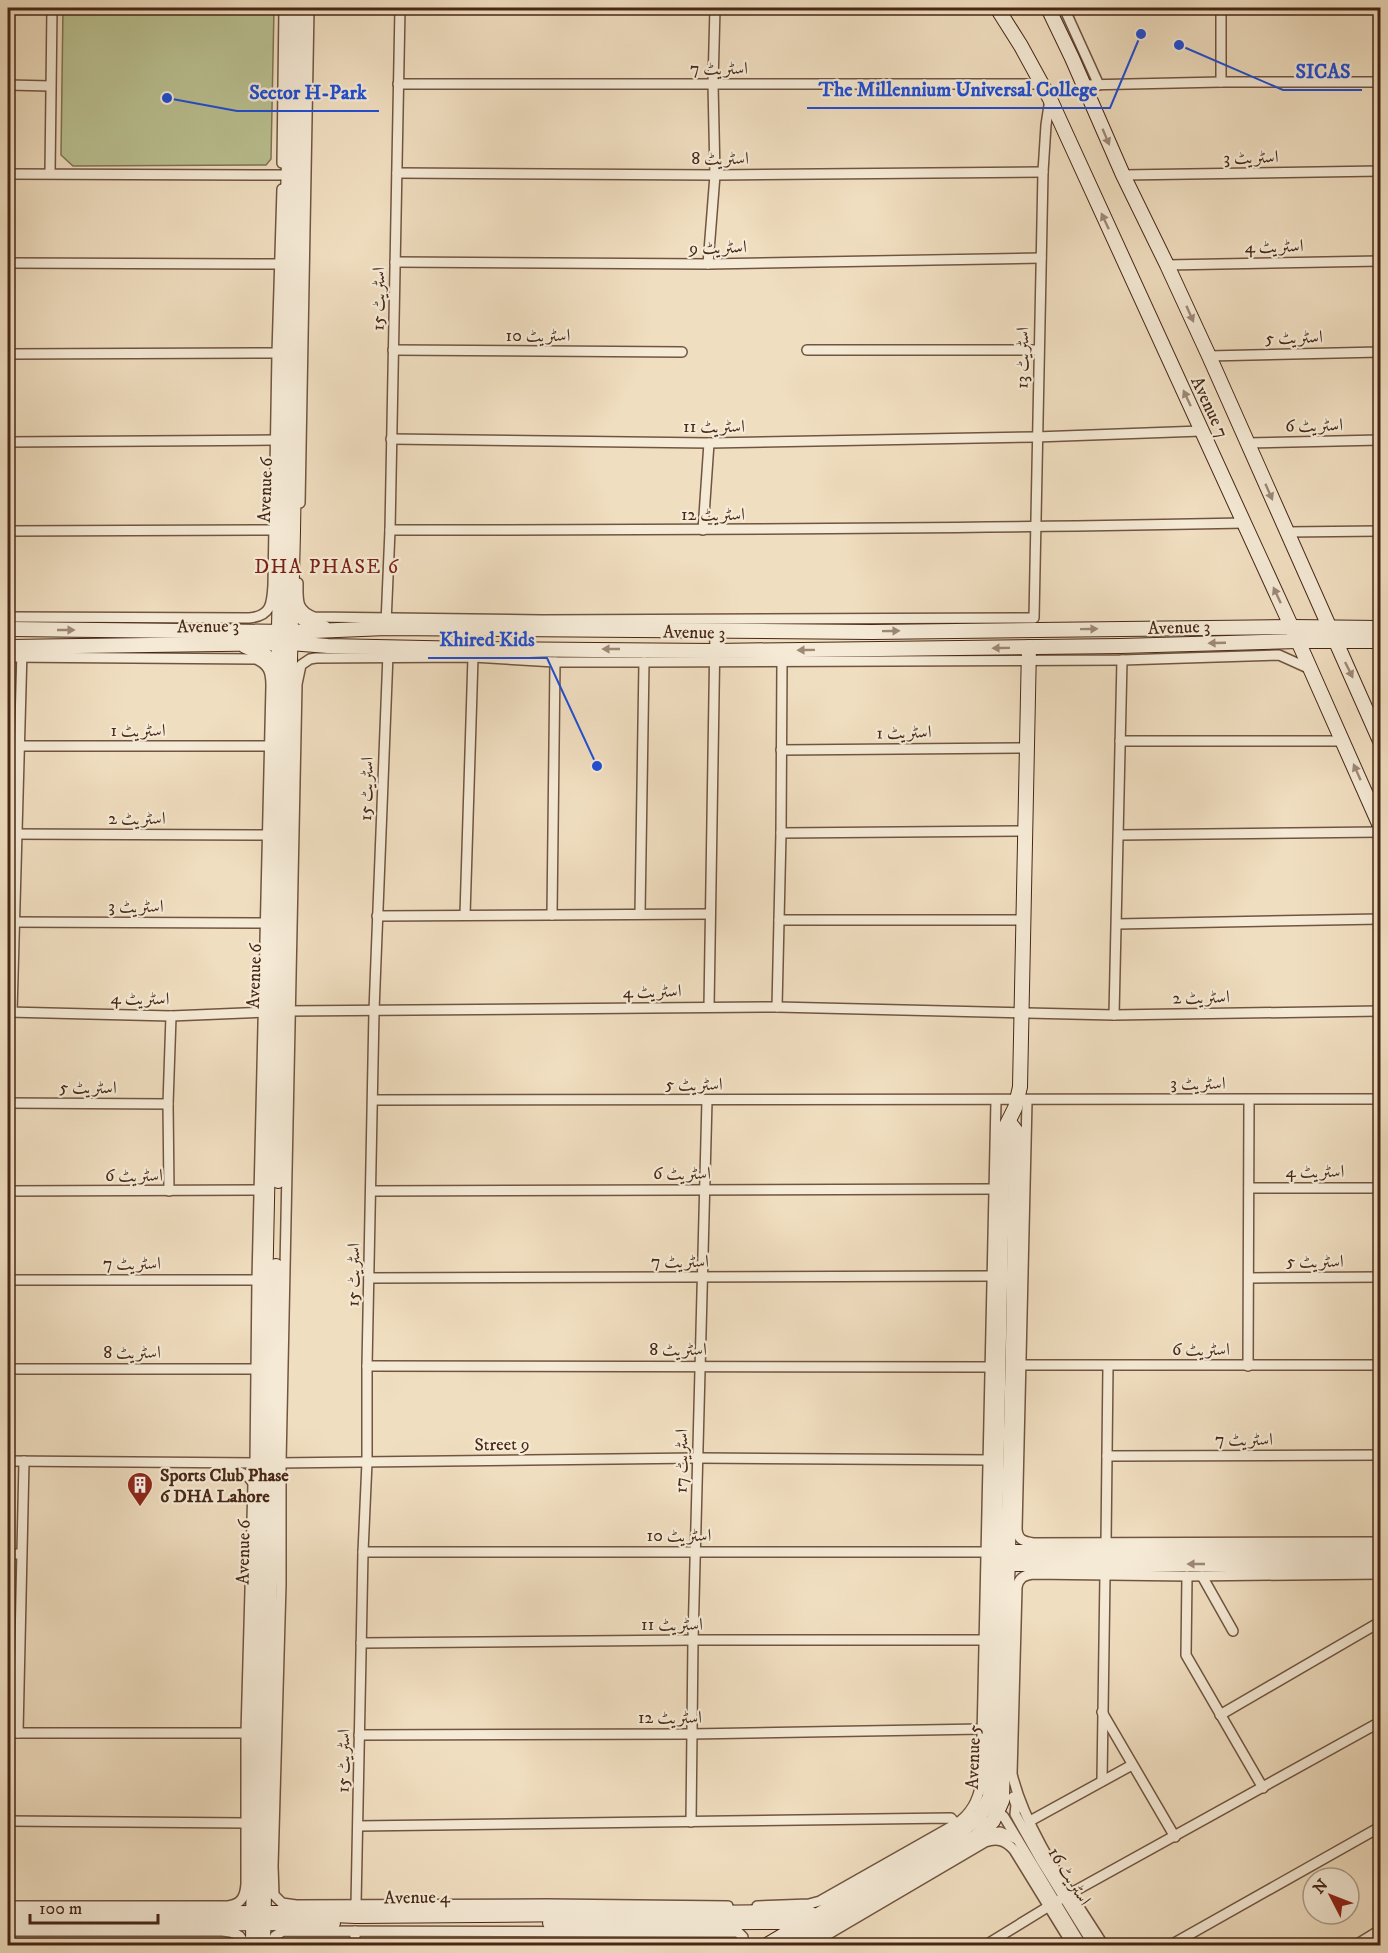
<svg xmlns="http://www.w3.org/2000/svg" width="1388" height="1953" viewBox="0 0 1388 1953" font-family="'IM FELL DW Pica',Amiri,serif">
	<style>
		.green { fill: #bac192; stroke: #807454; stroke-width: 1.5 }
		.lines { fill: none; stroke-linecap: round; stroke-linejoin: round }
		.street-casing { stroke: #715540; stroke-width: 12 }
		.secondary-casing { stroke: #472716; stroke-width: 16 }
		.street { stroke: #f5ead6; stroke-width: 9 }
		.secondary { stroke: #f5ead6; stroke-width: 14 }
		.oneway { fill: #9e8876 }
		.labels { text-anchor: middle; stroke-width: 4.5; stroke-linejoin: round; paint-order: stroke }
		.street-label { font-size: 18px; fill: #472716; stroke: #f5ead6 }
		.poi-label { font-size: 18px; font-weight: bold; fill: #472716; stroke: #f5ead6; text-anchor: start }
		.neighbourhood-label { font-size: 20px; letter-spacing: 1.5px; fill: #7a1f14; stroke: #f5ead6 }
		.leader { fill: none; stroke: #1d4ed8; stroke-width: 2 }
		.callout-dot { fill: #1d4ed8; stroke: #f5ead6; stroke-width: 2 }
		.callout-label { font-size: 20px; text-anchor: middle; font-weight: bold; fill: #1d4ed8; stroke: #f5ead6; stroke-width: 4.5; stroke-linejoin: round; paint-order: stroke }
	</style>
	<rect width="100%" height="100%" fill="#f0dec0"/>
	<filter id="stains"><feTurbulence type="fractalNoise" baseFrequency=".00333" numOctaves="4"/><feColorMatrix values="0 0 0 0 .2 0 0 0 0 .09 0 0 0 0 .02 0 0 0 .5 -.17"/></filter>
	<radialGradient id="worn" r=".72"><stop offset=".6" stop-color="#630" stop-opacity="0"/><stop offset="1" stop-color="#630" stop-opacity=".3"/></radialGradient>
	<path class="green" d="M63 8H274L271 159 266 165 73 166 61 155Z"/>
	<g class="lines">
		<defs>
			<g id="street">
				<path d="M1064 8 1099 85"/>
				<path d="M1221 82V8"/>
				<path d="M398 84H1041"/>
				<path d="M8 85 50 86"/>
				<path d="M1084 85 1221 82H1380"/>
				<path d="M282 163 284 8"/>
				<path d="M50 173 52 8"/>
				<path d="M397 173 715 175 1043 172"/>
				<path d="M8 174 282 175"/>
				<path d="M1123 175 1380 171"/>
				<path d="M395 262 708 264 1041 258"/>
				<path d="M8 263 279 264"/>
				<path d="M708 264 715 175 713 84 715 8"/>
				<path d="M1167 265 1380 261"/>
				<path d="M393 350 682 352"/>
				<path d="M807 350H1038"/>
				<path d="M8 354 277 353"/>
				<path d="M1209 356 1380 352"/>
				<path d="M391 439 709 443 1036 437 1201 431"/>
				<path d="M8 442 275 440"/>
				<path d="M1247 443 1380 440"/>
				<path d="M300 503 309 8"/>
				<path d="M390 530C675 530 960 529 1244 523"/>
				<path d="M703 530 709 443"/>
				<path d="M8 531 274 530"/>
				<path d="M1287 532 1380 531"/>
				<path d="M298 583C298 600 296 610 314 617L542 620 1034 618 1043 172 1046 125 1050 99"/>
				<path d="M8 617 249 618C271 616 272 604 273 585L277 353 282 189"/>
				<path d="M386 623 390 530 400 8"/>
				<path d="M8 657 256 659C269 665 271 672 271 686L257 1280 255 1463"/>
				<path d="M1120 741H1343"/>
				<path d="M8 746H269"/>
				<path d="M781 750 1026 748"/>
				<path d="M781 833 1026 831"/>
				<path d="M8 834 267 835"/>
				<path d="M1119 835 1380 832"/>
				<path d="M640 914 644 662"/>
				<path d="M465 915 473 657"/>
				<path d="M552 915 555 662"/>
				<path d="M377 916 710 914"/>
				<path d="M779 920H1024"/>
				<path d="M8 922 265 923"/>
				<path d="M1117 924 1380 919"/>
				<path d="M709 1007 715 632"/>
				<path d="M777 1007 781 833 782 662"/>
				<path d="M285 1011 777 1007 1114 1015 1380 1011"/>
				<path d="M8 1012 171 1016 269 1012"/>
				<path d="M12 1012 22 651"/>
				<path d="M1114 1015 1122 660"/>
				<path d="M373 1100 1380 1099"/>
				<path d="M1027 1101 1017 1529C1018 1540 1023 1541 1033 1543L1380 1542"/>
				<path d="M8 1103 168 1104"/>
				<path d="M1249 1188H1380"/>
				<path d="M8 1191 260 1190"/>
				<path d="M169 1191 168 1104 171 1016"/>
				<path d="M371 1191 994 1189"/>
				<path d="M369 1278 992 1276"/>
				<path d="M1249 1278 1380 1277"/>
				<path d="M8 1280H257"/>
				<path d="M1022 1365H1380"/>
				<path d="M367 1366 990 1367"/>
				<path d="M1248 1366 1249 1100"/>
				<path d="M8 1369H256"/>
				<path d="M1107 1456 1380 1455"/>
				<path d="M8 1461 260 1463"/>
				<path d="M277 1463 698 1458 992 1460"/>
				<path d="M1106 1543 1108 1366"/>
				<path d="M363 1552H991"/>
				<path d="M8 1554H21"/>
				<path d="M1187 1576 1186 1655 1263 1788"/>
				<path d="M1202 1576 1233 1631"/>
				<path d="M361 1643 693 1640H984"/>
				<path d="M1102 1712 1175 1837"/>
				<path d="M1220 1715 1380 1622"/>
				<path d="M8 1733H246"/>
				<path d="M18 1733 24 1461"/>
				<path d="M359 1735 691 1734 982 1729"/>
				<path d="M1102 1781 1105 1575"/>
				<path d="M1013 1797 1016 1805 1015 1814 1020 1823 1042 1862 1094 1946"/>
				<path d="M996 1809 1004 1817 1082 1946"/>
				<path d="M8 1821 246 1823"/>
				<path d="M1030 1821 1132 1765"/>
				<path d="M691 1822 693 1640 707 1100"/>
				<path d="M358 1826 951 1818 956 1824C971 1814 978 1801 981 1783L996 1101"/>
				<path d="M981 1833 1000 1832 1017 1839"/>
				<path d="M356 1905 363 1552 367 1462V1366L374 1011 388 654"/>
				<path d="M8 1906H228C242 1904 245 1896 246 1884V1733L253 1484C248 1471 229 1469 216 1465"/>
				<path d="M728 1906 547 1904 296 1905 282 1903 274 1895 273 1866 281 1584V1463L297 684 301 665 310 659 316 658 473 657 555 662H644L1122 660 1279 655 1310 669"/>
				<path d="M757 1906 809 1904 820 1901 956 1824"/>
				<path d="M8 1931H222C233 1932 242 1933 244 1946"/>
				<path d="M270 1946 275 1936 283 1931 738 1932 743 1937 742 1946"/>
				<path d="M355 1946V1931"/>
				<path d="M808 1946 985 1842C997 1838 1005 1840 1014 1850L1073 1946"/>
				<path d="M984 1946 1064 1897 1380 1722"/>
				<path d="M1104 1946C1071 1893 1027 1835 1012 1774L1017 1587C1019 1578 1024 1575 1033 1574L1187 1576 1380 1574"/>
				<path d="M1169 1946 1380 1827"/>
				<path d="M1354 1946 1380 1930"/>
			</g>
			<g id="secondary">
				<path d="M997 8 1021 46 1050 99 1298 641 1380 826"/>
				<path d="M1048 8 1072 58 1123 175 1167 265 1209 356 1380 741"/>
				<path d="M290 604C301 620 307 621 324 628"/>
				<path d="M8 629 290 632 386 628 872 632 1292 627 1380 628"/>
				<path d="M245 646 264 654 279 670"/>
				<path d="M8 647 290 643 328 646 472 649 713 651 1120 646 1298 641H1380"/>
				<path d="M278 1181 293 531 302 8"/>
				<path d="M1002 1552 1380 1551"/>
				<path d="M1002 1564H1380"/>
				<path d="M8 1914 285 1913 356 1916 804 1912 811 1914 816 1919"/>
				<path d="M550 1923 791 1922 797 1923 801 1928"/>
				<path d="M8 1924 333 1923"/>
				<path d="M253 1946 254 1822 292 8"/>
				<path d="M263 1946 276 1266"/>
				<path d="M765 1946 961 1831 980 1816 990 1797 1003 1132 1015 1108 1020 1087 1029 647"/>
				<path d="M789 1946 976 1837 993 1821 1002 1801 1013 1347 1016 1131 1009 1122"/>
			</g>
		</defs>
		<use href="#street" class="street-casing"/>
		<use href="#secondary" class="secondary-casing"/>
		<use href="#street" class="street"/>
		<use href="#secondary" class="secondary"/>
	</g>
	<defs><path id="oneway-solid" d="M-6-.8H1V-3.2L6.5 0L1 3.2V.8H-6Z" transform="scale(1.5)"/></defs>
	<g class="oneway">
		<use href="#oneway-solid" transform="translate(1106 137) rotate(67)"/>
		<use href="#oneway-solid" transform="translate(1105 221) rotate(-115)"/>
		<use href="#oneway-solid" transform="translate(1190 314) rotate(66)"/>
		<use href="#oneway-solid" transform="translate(1187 398) rotate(-115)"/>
		<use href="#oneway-solid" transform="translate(1269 492) rotate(66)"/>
		<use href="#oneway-solid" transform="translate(1277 595) rotate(-115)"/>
		<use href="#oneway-solid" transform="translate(1089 629) rotate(-1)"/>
		<use href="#oneway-solid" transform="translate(66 630)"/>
		<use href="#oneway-solid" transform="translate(891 631) rotate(-1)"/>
		<use href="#oneway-solid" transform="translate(1217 643) rotate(178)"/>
		<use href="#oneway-solid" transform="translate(1001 648) rotate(179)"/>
		<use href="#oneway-solid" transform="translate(611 649) rotate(-180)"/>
		<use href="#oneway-solid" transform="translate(806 650) rotate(179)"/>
		<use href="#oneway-solid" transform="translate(1349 670) rotate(64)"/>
		<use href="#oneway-solid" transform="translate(1357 772) rotate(-114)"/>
		<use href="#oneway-solid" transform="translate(1196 1564) rotate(180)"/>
	</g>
	<defs>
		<symbol id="building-pin" viewBox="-11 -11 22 30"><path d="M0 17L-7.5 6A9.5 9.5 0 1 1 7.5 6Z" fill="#8f2418" stroke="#f5ead6"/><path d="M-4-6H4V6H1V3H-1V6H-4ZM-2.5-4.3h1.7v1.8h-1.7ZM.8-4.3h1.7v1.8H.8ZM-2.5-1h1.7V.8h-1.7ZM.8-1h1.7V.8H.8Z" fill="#fff"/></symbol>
	</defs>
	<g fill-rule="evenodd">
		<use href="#building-pin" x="125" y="1470" width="30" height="40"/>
	</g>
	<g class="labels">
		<g class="street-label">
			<text x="719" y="74">اسٹریٹ 7</text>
			<text transform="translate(1251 157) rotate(-1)" y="6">اسٹریٹ 3</text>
			<text x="720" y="164">اسٹریٹ 8</text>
			<text transform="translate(1274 246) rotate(-1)" y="6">اسٹریٹ 4</text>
			<text transform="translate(718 247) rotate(-1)" y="6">اسٹریٹ 9</text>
			<text transform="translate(378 299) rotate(-89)" y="6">اسٹریٹ 15</text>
			<text x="538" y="341">اسٹریٹ 10</text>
			<text transform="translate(1294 337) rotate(-1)" y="6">اسٹریٹ 5</text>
			<text transform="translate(1022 358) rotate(-89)" y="6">اسٹریٹ 13</text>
			<text transform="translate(1210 407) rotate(65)" y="6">Avenue 7</text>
			<text transform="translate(1314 425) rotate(-1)" y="6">اسٹریٹ 6</text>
			<text x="714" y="432">اسٹریٹ 11</text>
			<text transform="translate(265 490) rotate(-88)" y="6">Avenue 6</text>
			<text x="713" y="520">اسٹریٹ 12</text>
			<text transform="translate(208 626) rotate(-1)" y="6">Avenue 3</text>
			<text transform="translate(1179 627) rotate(-2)" y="6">Avenue 3</text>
			<text transform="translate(694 632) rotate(1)" y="6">Avenue 3</text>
			<text x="138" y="736">اسٹریٹ 1</text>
			<text transform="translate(904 732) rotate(-1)" y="6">اسٹریٹ 1</text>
			<text transform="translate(366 789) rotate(-88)" y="6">اسٹریٹ 15</text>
			<text x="137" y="824">اسٹریٹ 2</text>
			<text x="136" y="912">اسٹریٹ 3</text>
			<text transform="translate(254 976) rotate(-88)" y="6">Avenue 6</text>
			<text transform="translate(652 991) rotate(-1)" y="6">اسٹریٹ 4</text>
			<text transform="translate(1201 997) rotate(-1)" y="6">اسٹریٹ 2</text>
			<text transform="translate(140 998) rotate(1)" y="6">اسٹریٹ 4</text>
			<text x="1198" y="1089">اسٹریٹ 3</text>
			<text x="694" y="1090">اسٹریٹ 5</text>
			<text transform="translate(88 1087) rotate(1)" y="6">اسٹریٹ 5</text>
			<text x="1315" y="1177">اسٹریٹ 4</text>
			<text x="682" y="1179">اسٹریٹ 6</text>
			<text x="134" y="1181">اسٹریٹ 6</text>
			<text x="680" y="1267">اسٹریٹ 7</text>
			<text x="1315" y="1267">اسٹریٹ 5</text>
			<text x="132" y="1269">اسٹریٹ 7</text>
			<text transform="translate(353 1275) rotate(-89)" y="6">اسٹریٹ 15</text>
			<text x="678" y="1355">اسٹریٹ 8</text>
			<text x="1201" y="1355">اسٹریٹ 6</text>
			<text x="132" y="1358">اسٹریٹ 8</text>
			<text x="1244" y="1445">اسٹریٹ 7</text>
			<text transform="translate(502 1444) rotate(-1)" y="6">Street 9</text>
			<text transform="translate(681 1461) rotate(-89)" y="6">اسٹریٹ 17</text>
			<text x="679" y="1541">اسٹریٹ 10</text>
			<text transform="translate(243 1552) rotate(-89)" y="6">Avenue 6</text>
			<text x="672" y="1630">اسٹریٹ 11</text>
			<text x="670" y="1723">اسٹریٹ 12</text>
			<text transform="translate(973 1757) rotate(-88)" y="6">Avenue 5</text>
			<text transform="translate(343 1761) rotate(-89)" y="6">اسٹریٹ 15</text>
			<text transform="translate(1070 1876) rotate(58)" y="6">اسٹریٹ 16</text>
			<text transform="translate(417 1897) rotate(-1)" y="6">Avenue 4</text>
		</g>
		<g class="poi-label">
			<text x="160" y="1481">Sports Club Phase<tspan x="160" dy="21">6 DHA Lahore</tspan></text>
		</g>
		<g class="neighbourhood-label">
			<text x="327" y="573">DHA PHASE 6</text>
		</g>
	</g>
	<path class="leader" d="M1179 45L1283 90H1362M1141 34L1110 108H807M167 98L237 111H379M597 766L547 658H428"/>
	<g class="callout-dot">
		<circle cx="1179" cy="45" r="6"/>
		<circle cx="1141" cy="34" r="6"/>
		<circle cx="167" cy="98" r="6"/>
		<circle cx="597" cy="766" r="6"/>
	</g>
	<g class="callout-label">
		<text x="1323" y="78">SICAS</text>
		<text x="958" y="96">The Millennium Universal College</text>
		<text x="308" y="99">Sector H-Park</text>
		<text x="487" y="646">Khired Kids</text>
	</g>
	<rect width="1388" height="1953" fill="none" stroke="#f0dec0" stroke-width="30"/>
	<rect x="9" y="9" width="1370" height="1935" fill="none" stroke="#472716" stroke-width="3"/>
	<rect x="15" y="15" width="1358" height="1923" fill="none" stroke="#472716" stroke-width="1.5"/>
	<g transform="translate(1331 1896) rotate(312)"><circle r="28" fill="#f5ead6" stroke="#af9c89" stroke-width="1.5"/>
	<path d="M0-4.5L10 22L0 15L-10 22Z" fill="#8f2418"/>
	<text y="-9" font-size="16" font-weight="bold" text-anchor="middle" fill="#472716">N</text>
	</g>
	<path d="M30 1914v9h128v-9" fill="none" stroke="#472716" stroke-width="3"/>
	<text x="39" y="1914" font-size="18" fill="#472716" stroke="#f5ead6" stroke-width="4.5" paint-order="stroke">100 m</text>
	<rect width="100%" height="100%" filter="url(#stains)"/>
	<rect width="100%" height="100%" fill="url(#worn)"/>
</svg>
